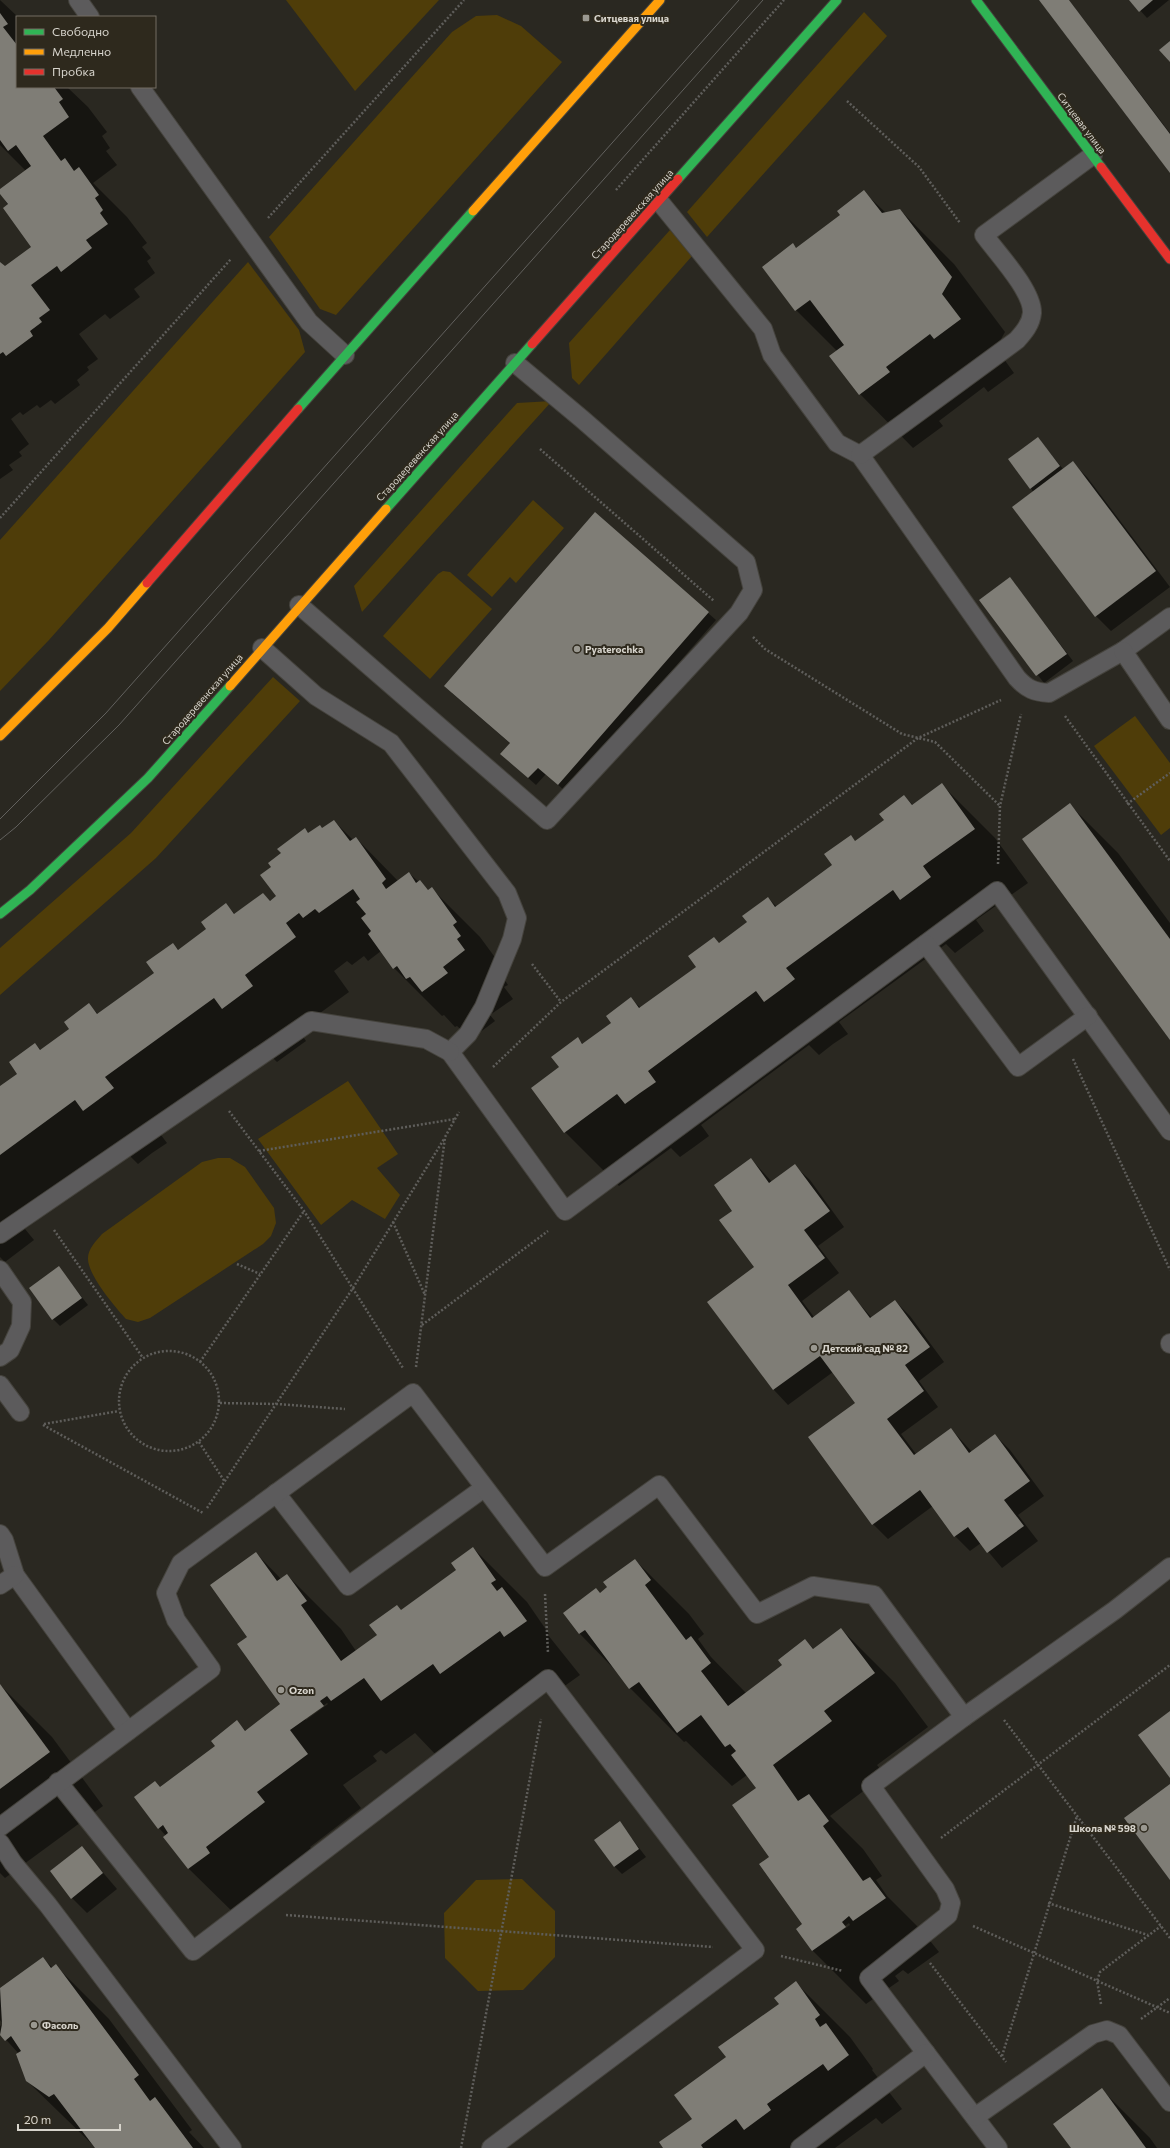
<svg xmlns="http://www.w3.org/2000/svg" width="1170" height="2148" viewBox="0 0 1170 2148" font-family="Commissioner,sans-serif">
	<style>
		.green { fill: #4f3d09 }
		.shadow { fill: #0007; fill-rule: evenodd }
		.building { fill: #7f7d76 }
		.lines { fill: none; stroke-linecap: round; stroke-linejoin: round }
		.lane-casing { stroke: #45433d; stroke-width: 20 }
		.fast-casing { stroke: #45433d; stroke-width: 11 }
		.slow-casing { stroke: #45433d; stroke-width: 11 }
		.jam-casing { stroke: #45433d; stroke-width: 11 }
		.path { stroke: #5f5e5b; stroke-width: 2.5; stroke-dasharray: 2 2; stroke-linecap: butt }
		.lane { stroke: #5c5b5c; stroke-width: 18 }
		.fast { stroke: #30b455; stroke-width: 9 }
		.slow { stroke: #ff9f0a; stroke-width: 9 }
		.jam { stroke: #e5322d; stroke-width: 9 }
		.tram { stroke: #62615e; stroke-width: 1 }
		.poi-dot { fill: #9a9890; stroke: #2e291d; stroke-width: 1.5 }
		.labels { text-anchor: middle; stroke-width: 4; stroke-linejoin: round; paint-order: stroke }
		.poi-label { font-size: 10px; font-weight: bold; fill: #d7d4cc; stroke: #2e291d; text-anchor: start }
		.street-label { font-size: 10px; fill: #d7d4cc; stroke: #2e291d }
	</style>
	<rect width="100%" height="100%" fill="#2a2821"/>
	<g class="green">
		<path d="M286 0H439L355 91Z"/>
		<path d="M864 12 887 36 707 237 687 212Z"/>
		<path d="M497 15 521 26 562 62 336 315 320 309 269 237 452 32 476 16Z"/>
		<path d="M670 230 692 256 579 385 572 378 569 343Z"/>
		<path d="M248 262 299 330 305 352 49 640 0 691V540Z"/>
		<path d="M552 401 362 612 354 586 517 403Z"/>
		<path d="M533 500 564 528 516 583 510 577 492 597 467 575Z"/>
		<path d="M443 571 450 572 492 609 430 679 383 636 438 574Z"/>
		<path d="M273 677 300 701 156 858 0 995V948L131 833Z"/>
		<path d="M1135 716 1170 763V828L1161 835 1094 746Z"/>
		<path d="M348 1081 398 1154 377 1168 400 1195 385 1219 352 1200 321 1225 258 1139Z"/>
		<path d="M218 1158H230L245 1167 274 1208 276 1223 271 1236 263 1244 150 1318 138 1322 126 1319C115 1307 87 1274 88 1258 88 1249 96 1241 102 1234L202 1162Z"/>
		<path d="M522 1879 555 1911V1957L523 1990 478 1991 445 1958 444 1913 476 1880Z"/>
	</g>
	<g class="shadow">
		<path d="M0 0 18 17 17 87H67L88 107 107 132 102 136 110 148 106 151 117 165 93 183 127 217 147 243 142 247 151 258 147 261 155 273 134 289 140 297 110 319 105 314 79 334 98 359 87 367 89 370 77 380 80 385 55 404 51 400 40 408 37 405 23 415 20 412 11 419 29 444 19 452 22 456 9 465 13 470 0 479V263L6 267 33 247 0 192 26 171 0 145Z"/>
		<path d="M1041 0H1069L1170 133V171Z"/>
		<path d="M1131 0H1169L1147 18Z"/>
		<path d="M864 192 886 213 900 210 954 264 1005 332 996 348 1014 373 988 392 984 387 939 421 943 426 913 448 860 394 838 352 796 310 793 245 797 249 842 215Z"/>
		<path d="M1038 438 1063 469 1072 462 1087 477 1170 587 1111 631 1096 616 1031 488Z"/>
		<path d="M595 514 716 620 566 792 546 774 536 785 509 761 511 744 452 693Z"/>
		<path d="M1010 578 1073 661 1044 683 980 600Z"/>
		<path d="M941 784 995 838 1028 883 976 920 984 931 955 953 946 944 839 1022 848 1034 833 1044 819 1055 809 1045 701 1125 709 1136 694 1147 680 1157 671 1148 619 1186 565 1132 561 1068 577 1038 583 1044 612 1023 631 999 641 1008 697 967 714 938 720 944 749 922 768 898 777 907 834 865 850 836 856 842 885 821 904 796 913 805Z"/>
		<path d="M1070 805 1118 853 1170 923V1038Z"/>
		<path d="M334 821 353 840 356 838 398 881 409 873 429 891 432 889 480 937 505 971 501 974 508 985 504 987 513 999 490 1015 495 1021 471 1039 457 1026 455 1027 444 1015 442 1016 394 968 381 951 368 961 364 956 352 965 347 961 334 971 349 992 298 1029 306 1041 277 1062 267 1052 158 1131 167 1143 152 1153 138 1164 128 1154 25 1229 34 1240 5 1262 0 1257V1088L19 1074 35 1044 41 1050 70 1029 89 1005 99 1015 155 973 172 944 179 950 207 929 226 905 235 914 263 894 270 901 277 896 272 867 309 834 323 829Z"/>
		<path d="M751 1159 772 1182 795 1166 810 1180 844 1227 818 1246 839 1273 802 1301 814 1317 849 1292 872 1318 895 1301 910 1316 944 1362 919 1381 938 1407 901 1434 916 1454 951 1429 972 1452 995 1435 1010 1450 1044 1496 1018 1515 1038 1541 1002 1568 981 1543 970 1551 955 1536 933 1506 888 1539 873 1524 856 1403 833 1372 788 1405 774 1390 708 1302 756 1267 734 1211Z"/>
		<path d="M59 1268 88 1305 60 1326 53 1319Z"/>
		<path d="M473 1548 527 1602 549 1634 548 1635 580 1675 559 1690 554 1684 436 1755 415 1733 386 1754 381 1750 373 1756 377 1761 343 1785 361 1808 310 1847 318 1856 243 1922 189 1869 165 1837 166 1836 159 1828 161 1788 216 1747 237 1722 246 1731 282 1704 248 1637 256 1553 281 1579 287 1575 341 1629 356 1651 378 1635 401 1611 457 1570ZM327 1703 328 1704 306 1720 305 1719Z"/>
		<path d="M635 1560 689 1614 704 1634 698 1639 711 1657 746 1693 783 1665 805 1640 814 1649 841 1629 895 1683 928 1727 877 1765 885 1775 830 1816 863 1849 882 1876 876 1880 887 1896 923 1932 939 1952 908 1974 903 1970 895 1976 899 1981 866 2004 812 1950 803 1925 770 1857 757 1788 747 1775 732 1786 686 1741 684 1742 630 1688 617 1672 580 1634 564 1613 600 1594ZM849 1923 850 1925 827 1941V1939Z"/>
		<path d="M0 1685 52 1737 103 1806 5 1878 0 1873Z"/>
		<path d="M620 1823 646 1857 622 1874 614 1866Z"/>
		<path d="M82 1848 117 1889 87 1913 72 1898Z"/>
		<path d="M42 1958 53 1968 56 1966 109 2019 192 2130 189 2132 204 2148H96L27 2081 19 2054 0 2033V2026L3 2024 0 2020V1990Z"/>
		<path d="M796 1983 850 2037 873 2069 872 2070 902 2109 882 2124 876 2118 835 2148H664L693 2119 727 2057 780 2004Z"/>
		<path d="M1102 2090 1150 2138 1157 2148H1072Z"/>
	</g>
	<g class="building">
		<path d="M1039 0H1069L1170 134V173Z"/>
		<path d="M1129 0H1153L1139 12Z"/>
		<path d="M0 13 8 24 3 27 17 45V87H54L63 99 59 102 69 117 43 136 61 161 65 158 74 171 79 167 99 195 95 198 103 210 100 213 108 224 86 240 92 248 61 272 57 266 31 285 50 310 39 318 42 322 30 331 33 336 6 356 3 352 0 354V262L5 266 31 247 3 208 8 204 0 194V189L31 166 16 145 8 151 0 140Z"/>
		<path d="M1170 41V62L1159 50Z"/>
		<path d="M864 190 882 213 900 209 952 277 942 294 961 319 934 339 930 334 886 367 890 372 859 395 829 356 844 345 810 300 795 311 762 267 793 243 796 248 840 215 837 211Z"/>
		<path d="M1038 437 1060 466 1030 489 1008 459Z"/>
		<path d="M1073 461 1156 571 1095 617 1012 507Z"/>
		<path d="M595 512 709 612 558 785 538 768 528 778 500 754 510 743 444 686Z"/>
		<path d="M1010 577 1067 654 1036 676 979 600Z"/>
		<path d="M942 783 975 829 923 866 931 877 900 900 893 890 786 968 795 979 779 991 764 1002 756 991 648 1071 656 1082 640 1093 625 1104 617 1094 564 1133 531 1088 559 1067 551 1057 578 1037 582 1044 611 1023 606 1016 631 997 639 1008 696 967 688 956 714 937 719 943 747 922 742 916 768 897 775 907 832 865 824 854 851 835 855 841 884 820 879 814 904 795 912 805Z"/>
		<path d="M1070 803 1170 939V1040L1022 839Z"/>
		<path d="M334 820 350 841 356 837 386 879 382 883 386 889 409 872 416 883 420 880 428 890 432 887 457 922 453 925 461 936 457 939 465 950 443 967 448 973 422 992 410 977 406 979 397 966 393 969 368 934 371 931 361 918 366 914 356 902 360 899 353 889 319 913 315 909 303 918 299 913 286 923 296 937 245 975 253 986 222 1009 214 998 105 1077 114 1088 98 1100 83 1111 75 1100 0 1155V1086L17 1074 9 1062 35 1043 40 1050 69 1029 64 1022 89 1003 97 1014 154 973 146 962 173 943 178 950 206 929 201 922 226 903 234 914 263 893 270 901 276 896 260 875 271 867 268 863 281 853 277 849 305 828 308 833 320 825 322 828Z"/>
		<path d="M751 1158 769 1183 795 1164 830 1211 804 1230 825 1258 788 1285 812 1318 849 1290 870 1318 895 1300 930 1347 905 1365 924 1391 887 1419 914 1455 951 1428 969 1453 995 1434 1030 1481 1004 1500 1024 1526 987 1553 968 1527 954 1537 920 1490 872 1525 808 1437 855 1403 820 1356 773 1390 707 1302 754 1267 719 1220 732 1211 714 1185Z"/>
		<path d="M59 1266 82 1298 52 1320 29 1288Z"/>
		<path d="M473 1547 496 1580 491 1583 497 1591 502 1587 527 1621 504 1637 500 1631 440 1674 433 1664 381 1701 364 1678 331 1701 327 1696 320 1701 324 1706 290 1730 308 1754 257 1792 265 1802 206 1847 210 1853 188 1869 163 1837 168 1833 163 1825 158 1829 134 1797 155 1781 160 1787 215 1746 211 1741 237 1720 245 1731 280 1704 237 1644 247 1637 210 1585 256 1552 277 1581 287 1574 307 1601 301 1605 341 1661 377 1635 369 1625 397 1605 401 1610 456 1570 451 1563Z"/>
		<path d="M635 1559 651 1580 645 1585 686 1640 691 1636 711 1663 701 1671 728 1706 782 1665 778 1660 805 1639 813 1649 841 1628 875 1673 824 1711 832 1721 773 1765 798 1801 809 1794 829 1821 823 1826 863 1881 870 1877 886 1898 853 1921 849 1916 842 1922 846 1927 812 1951 796 1929 802 1924 759 1864 769 1857 732 1805 756 1788 731 1755 736 1751 730 1744 725 1747 701 1715 677 1733 639 1682 629 1689 585 1630 579 1634 563 1613 596 1588 600 1593 607 1587 603 1582Z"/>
		<path d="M0 1684 50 1752 0 1789Z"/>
		<path d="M1170 1711V1778L1138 1735Z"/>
		<path d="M1170 1784V1880L1124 1818Z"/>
		<path d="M620 1821 639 1849 614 1867 594 1840Z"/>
		<path d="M82 1846 103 1873 71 1899 50 1871Z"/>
		<path d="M43 1957 51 1968 56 1964 139 2075 134 2079 150 2101 155 2097 193 2148H95L54 2094 49 2097 26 2081 16 2054 21 2051 11 2036 5 2041 0 2035 2 2024 0 1988Z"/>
		<path d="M796 1981 820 2015 815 2019 820 2027 826 2023 849 2055 828 2071 823 2064 767 2104 771 2110 744 2130 736 2119 701 2145 703 2148H663L659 2142 692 2119 674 2095 726 2057 718 2047 779 2004 774 1998Z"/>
		<path d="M1102 2088 1146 2148H1071L1053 2124Z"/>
	</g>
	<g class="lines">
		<defs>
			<g id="lane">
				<path d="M78 0 90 17"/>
				<path d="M140 87 309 322 345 355"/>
				<path d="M659 201 763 329 772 355 837 443 860 455 1017 678C1027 689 1034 692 1049 693L1123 651 1170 617"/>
				<path d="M860 455 1017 340C1024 332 1031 324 1032 313 1033 291 997 253 984 235L1093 155"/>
				<path d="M299 605 547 820 739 613 753 590 746 562 582 419 515 363"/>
				<path d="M262 648 316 696 391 743 507 893 517 918 512 939 484 1007 468 1034 450 1052 565 1211 997 891 1170 1131"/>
				<path d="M1123 651 1170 720"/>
				<path d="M926 944 1018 1067 1088 1016"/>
				<path d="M0 1234 311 1021 426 1039 450 1052"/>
				<path d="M0 1270 22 1302 21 1326 10 1350 0 1357"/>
				<path d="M1170 1343V1344"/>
				<path d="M0 1385 20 1412"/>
				<path d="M276 1493 348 1586 484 1488"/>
				<path d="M0 1534 4 1540 15 1575 128 1731"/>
				<path d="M0 1585 15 1575"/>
				<path d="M964 1717 1115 1610 1170 1567"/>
				<path d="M58 1782 193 1951 548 1679 755 1950 491 2148"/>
				<path d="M0 1827 211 1669 176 1620 166 1593 181 1563 413 1393 545 1567 659 1485 757 1614 813 1586 874 1595 964 1717 871 1786 945 1889 951 1903 948 1915 869 1978 998 2148"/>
				<path d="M0 1843 13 1863 48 1905 232 2148"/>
				<path d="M975 2117 1093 2034 1107 2030 1119 2035 1170 2102"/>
				<path d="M800 2148 926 2053"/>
			</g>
			<g id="fast">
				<path d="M976 0 1101 167"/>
				<path d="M678 179 837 0"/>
				<path d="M298 409 473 211"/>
				<path d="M386 509 532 344"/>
				<path d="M0 914 30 890 148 778 230 686"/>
			</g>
			<g id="slow">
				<path d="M473 211 660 0"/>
				<path d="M230 686 386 509"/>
				<path d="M0 736 108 628 147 583"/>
			</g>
			<g id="jam">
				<path d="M1101 167 1170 259"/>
				<path d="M532 344 678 179"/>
				<path d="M147 583 298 409"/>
			</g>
		</defs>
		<use href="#lane" class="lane-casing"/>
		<use href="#fast" class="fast-casing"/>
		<use href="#slow" class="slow-casing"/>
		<use href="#jam" class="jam-casing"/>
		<g class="path">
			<path d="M847 101 919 167 960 223"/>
			<path d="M616 190 784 0"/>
			<path d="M268 218 464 0"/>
			<path d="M540 449 714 601"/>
			<path d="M0 518 231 259"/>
			<path d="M753 637 765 649 902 734 935 742 1000 806"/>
			<path d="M1065 716 1170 861"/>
			<path d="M1127 804 1170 773"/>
			<path d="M998 864 1000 806 1021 714"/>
			<path d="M532 964 561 1002"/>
			<path d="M1073 1059 1170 1270"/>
			<path d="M493 1067 561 1002 918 738 1001 700"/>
			<path d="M229 1111 304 1211 403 1368"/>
			<path d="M259 1151 455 1119"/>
			<path d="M393 1222 425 1295"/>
			<path d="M54 1230 143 1358"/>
			<path d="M237 1264 260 1274"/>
			<path d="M422 1325 548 1231"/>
			<circle cx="169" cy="1401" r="50"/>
			<path d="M200 1362 304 1211"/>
			<path d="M416 1367 445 1137 459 1112"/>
			<path d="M220 1403 277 1404 345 1409"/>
			<path d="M44 1424 119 1411"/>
			<path d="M43 1425 203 1513"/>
			<path d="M199 1442 225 1482"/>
			<path d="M207 1508 353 1288 444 1139"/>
			<path d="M545 1594 548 1653"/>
			<path d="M1004 1720 1170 1938"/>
			<path d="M941 1838 1170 1665"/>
			<path d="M1048 1903 1148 1935"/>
			<path d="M286 1915 713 1947"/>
			<path d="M973 1926 1170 2013"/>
			<path d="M781 1956 843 1971"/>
			<path d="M930 1963 1006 2062"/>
			<path d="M1101 2004 1097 1981 1100 1972 1161 1926"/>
			<path d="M1141 2019 1170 1998"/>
			<path d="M1002 2056 1077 1816"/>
			<path d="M461 2148 541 1719"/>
		</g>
		<use href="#lane" class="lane"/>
		<use href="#fast" class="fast"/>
		<use href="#slow" class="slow"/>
		<use href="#jam" class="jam"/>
		<g class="tram">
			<path d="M0 819 106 713 739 0"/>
			<path d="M0 840 16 827 119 725 763 0"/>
		</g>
	</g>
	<g class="poi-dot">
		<rect x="582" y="14" width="8" height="8" rx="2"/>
		<circle cx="577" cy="649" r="4"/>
		<circle cx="814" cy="1348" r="4"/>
		<circle cx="281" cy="1690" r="4"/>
		<circle cx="1144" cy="1828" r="4"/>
		<circle cx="34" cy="2025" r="4"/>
	</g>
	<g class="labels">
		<g class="poi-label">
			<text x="594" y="22">Ситцевая улица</text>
			<text x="585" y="653">Pyaterochka</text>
			<text x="822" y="1352">Детский сад № 82</text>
			<text x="289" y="1694">Ozon</text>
			<text x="1136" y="1832" text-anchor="end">Школа № 598</text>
			<text x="42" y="2029">Фасоль</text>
		</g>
		<g class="street-label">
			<text transform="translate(1082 123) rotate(53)" y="4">Ситцевая улица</text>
			<text transform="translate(632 214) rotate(-48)" y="4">Стародеревенская улица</text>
			<text transform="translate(417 456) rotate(-48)" y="4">Стародеревенская улица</text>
			<text transform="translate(202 699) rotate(-49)" y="4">Стародеревенская улица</text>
		</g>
	</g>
	<rect x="16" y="16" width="140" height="72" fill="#2e291d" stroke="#726d63"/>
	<rect x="24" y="29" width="20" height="6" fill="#30b455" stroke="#726d63"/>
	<text x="52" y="36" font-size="12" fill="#d7d4cc">Свободно</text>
	<rect x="24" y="49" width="20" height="6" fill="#ff9f0a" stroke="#726d63"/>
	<text x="52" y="56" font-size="12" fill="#d7d4cc">Медленно</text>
	<rect x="24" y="69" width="20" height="6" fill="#e5322d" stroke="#726d63"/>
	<text x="52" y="76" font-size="12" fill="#d7d4cc">Пробка</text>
	<path d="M18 2124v6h102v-6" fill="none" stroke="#d7d4cc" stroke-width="2"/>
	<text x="24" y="2124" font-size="12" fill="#d7d4cc" stroke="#2e291d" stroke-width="3" paint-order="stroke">20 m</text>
</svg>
